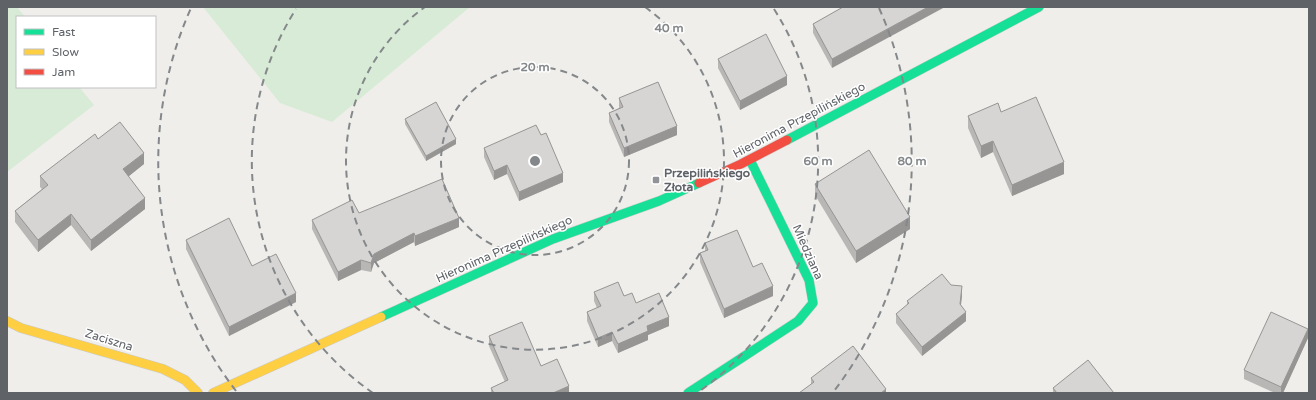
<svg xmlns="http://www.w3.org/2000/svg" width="1316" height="400" viewBox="0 0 1316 400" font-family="'Varela Round',sans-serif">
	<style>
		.green { fill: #d8ebd6 }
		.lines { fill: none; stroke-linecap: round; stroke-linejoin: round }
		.fast-casing { stroke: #cacacb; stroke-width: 10 }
		.slow-casing { stroke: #cacacb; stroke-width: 10 }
		.jam-casing { stroke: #cacacb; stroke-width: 10 }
		.fast { stroke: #16e098; stroke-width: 9 }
		.slow { stroke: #ffcf43; stroke-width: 9 }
		.jam { stroke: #f24e42; stroke-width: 9 }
		.wall { fill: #b8b7b5 }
		.shaded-wall { fill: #969594 }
		.building { fill: #d6d5d3; stroke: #969594 }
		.ring { fill: none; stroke: #84888a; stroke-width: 2; stroke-dasharray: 7 5 }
		.poi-dot { fill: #919496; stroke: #fff; stroke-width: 1.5 }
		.labels { text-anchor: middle; stroke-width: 3; stroke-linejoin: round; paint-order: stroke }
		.street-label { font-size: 12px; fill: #5f6368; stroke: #fff }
		.poi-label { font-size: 12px; font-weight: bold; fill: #5f6368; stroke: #fff; text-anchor: start }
		.centre { fill: #84888a; stroke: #fff; stroke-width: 2 }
		.ring-label { font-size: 12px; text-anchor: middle; font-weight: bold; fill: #84888a; stroke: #fff; stroke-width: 3; stroke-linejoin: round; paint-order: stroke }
	</style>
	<rect width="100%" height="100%" fill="#efeeea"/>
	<g class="green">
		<path d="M7 7H17L25 17H17V87H79L94 105 7 172Z"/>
		<path d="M203 7H470L332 122 280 103Z"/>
	</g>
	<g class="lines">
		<defs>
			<g id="fast">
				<path d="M787 140 1039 7"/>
				<path d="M381 317 553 239 659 201 699 183"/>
				<path d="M688 393 798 321 813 303 809 280 750 160"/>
			</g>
			<g id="slow">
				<path d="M7 321 21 328 163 369 185 380 198 393"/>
				<path d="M213 393 381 317"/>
			</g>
			<path id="jam" d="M699 183 741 164 787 140"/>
		</defs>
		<use href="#fast" class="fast-casing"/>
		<use href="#slow" class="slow-casing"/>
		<use href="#jam" class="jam-casing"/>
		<use href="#fast" class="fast"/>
		<use href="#slow" class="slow"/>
		<use href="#jam" class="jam"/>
	</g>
	<g class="wall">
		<path d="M843 7 832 68 813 33V24Z"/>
		<path d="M718 59 787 85 740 110 718 68Z"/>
		<path d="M619 98 677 135 624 157 609 122V113L619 108Z"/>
		<path d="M1001 112 1064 174 1012 196 993 152 981 158 968 128V116Z"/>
		<path d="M405 119 456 144 426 161 405 124Z"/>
		<path d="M484 148 563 182 519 201 507 174 494 180 484 157Z"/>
		<path d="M144 164 128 176 145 209 91 251 71 225 38 252 15 222V211L42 189 40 187V176Z"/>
		<path d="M815 184 910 229 856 263 815 195Z"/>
		<path d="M359 213 459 227 415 246 414 242 374 263 371 272 361 270 338 281 312 229V220Z"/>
		<path d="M186 240 252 266 296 302 229 336 186 249Z"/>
		<path d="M705 243 753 267 773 296 724 318 700 262V253L705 251Z"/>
		<path d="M951 285 962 295 961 305 966 321 922 356 896 323V314L907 305V301Z"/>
		<path d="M594 292 624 296 636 303 669 326 648 335V340L618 353 612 341 598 347 587 321V312L597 308 594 301Z"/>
		<path d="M489 336 541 366 569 393H491V388L505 382 489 346Z"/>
		<path d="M1308 338 1283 393H1275L1244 379V370Z"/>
		<path d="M811 378 886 393 811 384Z"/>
		<path d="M1053 388 1114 393H1053Z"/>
	</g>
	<g class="shaded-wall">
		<path d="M928 7H945L832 68V59Z"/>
		<path d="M787 76V85L740 110V101Z"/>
		<path d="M677 126V135L624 157V148Z"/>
		<path d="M456 139V144L426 161V156Z"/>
		<path d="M993 141V152L981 158V146Z"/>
		<path d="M144 153V164L123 181V169Z"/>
		<path d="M1064 162V174L1012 196V185Z"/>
		<path d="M507 165V174L494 180V171Z"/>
		<path d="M563 173V182L519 201V192Z"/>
		<path d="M145 198V209L91 251V240Z"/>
		<path d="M71 214V225L38 252V240Z"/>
		<path d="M910 217V229L856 263V251Z"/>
		<path d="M459 218V227L415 246V236Z"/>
		<path d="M414 233V242L374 263 371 272V263L374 254Z"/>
		<path d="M361 260V270L338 281V272Z"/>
		<path d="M773 286V296L724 318V309Z"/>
		<path d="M962 286V295L960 313V304Z"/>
		<path d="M296 293V302L229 336V327Z"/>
		<path d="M966 312V321L922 356V347Z"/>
		<path d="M669 317V326L648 335V340L618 353V344L647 326Z"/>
		<path d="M1308 329V338L1283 393H1281V387Z"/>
		<path d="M612 332V341L598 347V338Z"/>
		<path d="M569 386V393H553Z"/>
		<path d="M886 389V393H881Z"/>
	</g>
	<g class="building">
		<path d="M843 7H928L832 59 813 24Z"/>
		<path d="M766 34 787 76 740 101 718 59Z"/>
		<path d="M658 82 677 126 624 148 609 113 623 107 619 98Z"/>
		<path d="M1036 97 1064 162 1012 185 993 141 981 146 968 116 998 103 1001 112Z"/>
		<path d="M436 102 456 139 426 156 405 119Z"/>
		<path d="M120 122 144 153 123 169 145 198 91 240 71 214 38 240 15 211 48 185 40 176 95 134 98 139Z"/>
		<path d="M536 125 541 135 546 133 563 173 519 192 507 165 494 171 484 148Z"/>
		<path d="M869 150 910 217 856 251 815 184Z"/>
		<path d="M442 179 459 218 415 236 414 233 374 254 371 263 361 260 338 272 312 220 352 200 359 213Z"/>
		<path d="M229 218 252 266 276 254 296 293 229 327 186 240Z"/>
		<path d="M737 230 753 267 762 263 773 286 724 309 700 253 708 250 705 243Z"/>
		<path d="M942 274 951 285 962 286 960 304 966 312 922 347 896 314 909 303 907 301Z"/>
		<path d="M618 282 624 296 632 293 636 303 659 293 669 317 647 326 648 331 618 344 612 332 598 338 587 312 601 306 594 292Z"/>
		<path d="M1271 312 1308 329 1281 387 1244 370Z"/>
		<path d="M522 322 541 366 557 359 569 386 553 393H494L491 388 508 380 489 336Z"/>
		<path d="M853 346 886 389 881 393H799L814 382 811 378Z"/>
		<path d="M1088 360 1114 393H1057L1053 388Z"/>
	</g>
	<g class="ring">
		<circle cx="535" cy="161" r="94"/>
		<path d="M645 7A189 189 0 1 1 425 7"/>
		<path d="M373 393A283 283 0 0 1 296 9M774 9A283 283 0 0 1 697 393"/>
		<path d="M236 391A377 377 0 0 1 191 8M879 8A377 377 0 0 1 834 391"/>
	</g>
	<rect class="poi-dot" x="652" y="176" width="8" height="8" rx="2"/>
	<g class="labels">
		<g class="street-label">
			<text transform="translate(799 120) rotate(-28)" y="4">Hieronima Przepilińskiego</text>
			<text transform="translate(504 249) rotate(-24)" y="4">Hieronima Przepilińskiego</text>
			<text transform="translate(808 252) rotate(66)" y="4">Miedziana</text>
			<text transform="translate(109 340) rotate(17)" y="4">Zaciszna</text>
		</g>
		<g class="poi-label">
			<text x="664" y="177">Przepilińskiego<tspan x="664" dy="14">Złota</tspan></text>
		</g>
	</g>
	<circle cx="535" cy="161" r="6" class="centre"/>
	<g class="ring-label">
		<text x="669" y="32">40 m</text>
		<text x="535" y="71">20 m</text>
		<text x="818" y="165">60 m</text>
		<text x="912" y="165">80 m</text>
	</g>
	<rect width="1316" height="400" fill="none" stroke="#5f6368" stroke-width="16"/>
	<rect x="16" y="16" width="140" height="72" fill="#ffffff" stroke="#bfc1c3"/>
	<rect x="24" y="29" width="20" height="6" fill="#16e098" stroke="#bfc1c3"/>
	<text x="52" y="36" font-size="12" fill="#5f6368">Fast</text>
	<rect x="24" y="49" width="20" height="6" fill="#ffcf43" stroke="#bfc1c3"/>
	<text x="52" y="56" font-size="12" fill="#5f6368">Slow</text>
	<rect x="24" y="69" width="20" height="6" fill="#f24e42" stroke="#bfc1c3"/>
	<text x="52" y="76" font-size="12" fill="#5f6368">Jam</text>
</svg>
